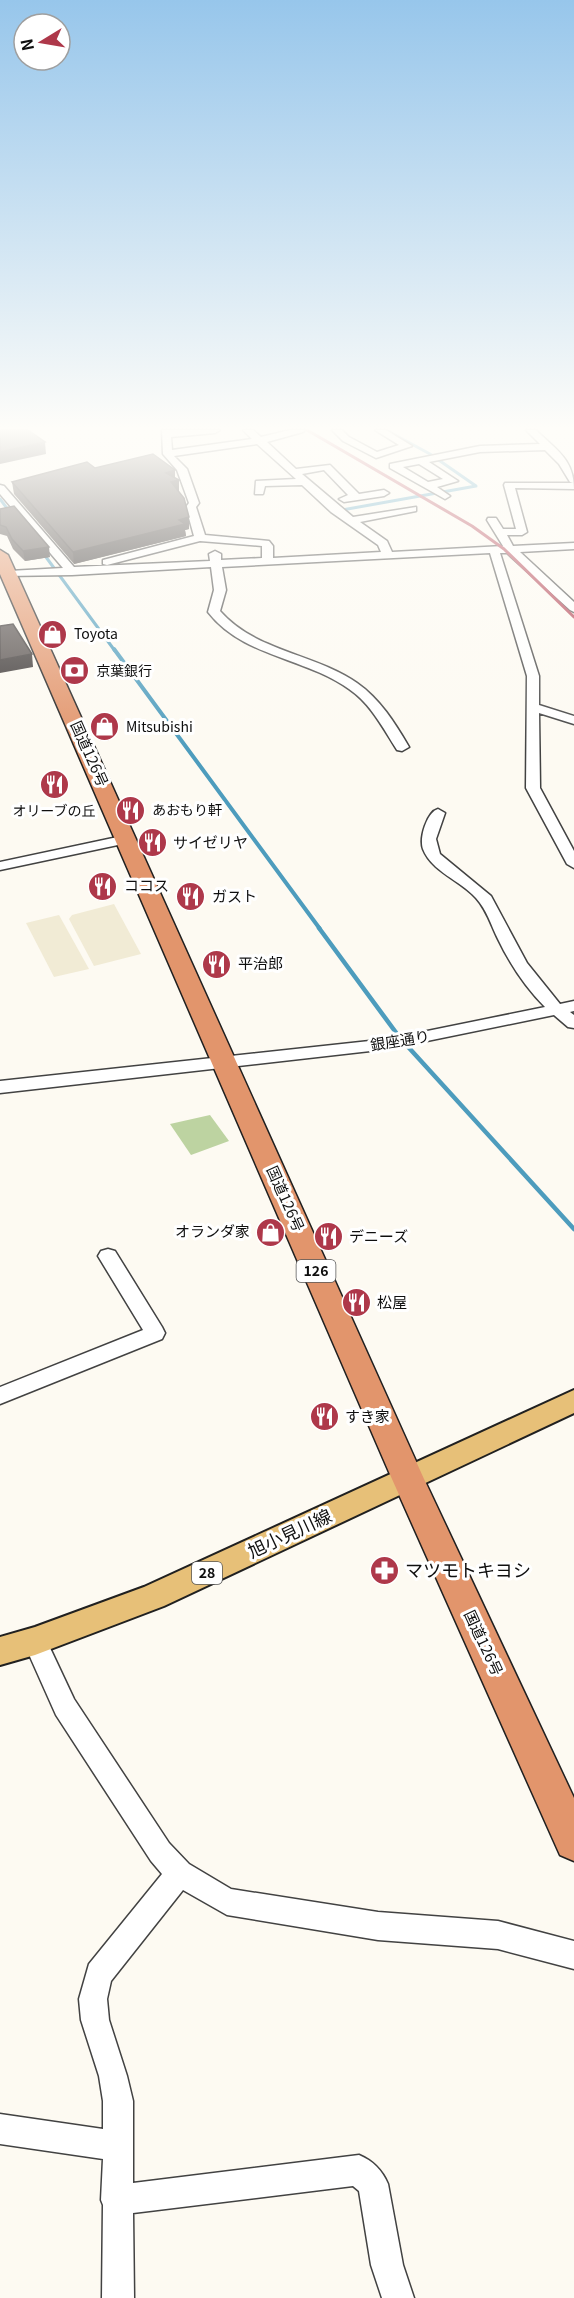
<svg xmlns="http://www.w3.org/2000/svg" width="574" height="2298" viewBox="0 0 574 2298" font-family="Georgia,'Noto Sans JP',serif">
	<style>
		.farmland { fill: #f1ebd5 }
		.forest { fill: #bdd3a1 }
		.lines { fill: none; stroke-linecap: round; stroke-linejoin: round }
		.stream-far2 { stroke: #4d9cbd; stroke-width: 3 }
		.stream-far1 { stroke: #4d9cbd; stroke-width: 4 }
		.stream { stroke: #4d9cbd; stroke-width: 4.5 }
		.minor-casing { stroke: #424242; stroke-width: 3 }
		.major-casing { stroke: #202020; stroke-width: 4 }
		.highway-casing { stroke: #202020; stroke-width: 3 }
		.minor { fill: #fff; fill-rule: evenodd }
		.major { fill: #e7c078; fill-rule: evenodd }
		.highway { fill: #e2956c; fill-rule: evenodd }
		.rail { stroke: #ae384a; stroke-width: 3 }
		.wall { fill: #4a4442 }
		.shaded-wall { fill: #3c3736 }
		.building { fill: #564f4d; stroke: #3c3736; stroke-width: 1.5 }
		.labels { text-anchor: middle; stroke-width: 6; stroke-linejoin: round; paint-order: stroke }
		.far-poi-label { font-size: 14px; fill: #0f0f0f; stroke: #fff; text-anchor: start }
		.shield { fill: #fff; stroke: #575757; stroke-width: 1.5 }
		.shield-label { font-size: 14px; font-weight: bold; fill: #0f0f0f }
		.street-label { font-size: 15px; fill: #0f0f0f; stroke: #fff }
		.poi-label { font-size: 15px; fill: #0f0f0f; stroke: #fff; text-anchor: start }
		.near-street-label { font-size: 18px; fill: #0f0f0f; stroke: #fff }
		.near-poi-label { font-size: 18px; fill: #0f0f0f; stroke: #fff; text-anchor: start }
	</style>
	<rect width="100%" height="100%" fill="#fdfaf2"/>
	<g class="farmland">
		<path d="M114 904 141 954 94 966 69 919 72 915Z"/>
		<path d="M59 915 89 969 54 977 26 923Z"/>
	</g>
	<path class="forest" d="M210 1115 229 1141 191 1155 170 1124Z"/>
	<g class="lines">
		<g class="stream-far2">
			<path d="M0 499 9 511"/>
			<path d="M342 510 476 486 430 454 386 430"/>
			<path d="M43 553 115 651"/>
		</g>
		<path class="stream-far1" d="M114 649 320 929"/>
		<path class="stream" d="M319 928 400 1038 574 1229"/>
		<defs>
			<g id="minor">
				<path d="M162 430H220L215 433 171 437 172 450 252 439 243 430H253L261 437 290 430H305L303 432 267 442 296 469 330 465 359 494 384 490 389 493 384 496 344 502 339 499 348 495 324 470 302 474 353 517 416 507V511L360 522 387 541 392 552 503 546 487 520 488 518H496L503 529H516L504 485 505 483H573L570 482 559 464 545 450 480 452 429 462 458 481 437 487 450 496 445 499 390 468V464L480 446 540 444 526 430H536C556 450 574 459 574 489L515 488 527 532 522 535H507L513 546 574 543V549L520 552 574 602V612L570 610 507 553H500L539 676V705L574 716V724L539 713 540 788 574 851V868L567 864 526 788 527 676 490 553 222 567 226 590 220 611C256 652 314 653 357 683 380 699 395 723 409 747L402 751 397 750C383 728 371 704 349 689 304 657 243 657 208 612L214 590 211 567 72 575 5 576 3 574 9 571 63 568 0 494V485L4 486 74 567 210 561 209 554 215 551 221 554V560L262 558V546L200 541 107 565 103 564V560L194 536 186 507 189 503 177 470 163 454ZM257 444 296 479 256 481 255 494H263L265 486 302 485 331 512 378 545 381 552 273 558V546L269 541 205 535 196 507 199 503 187 469 174 456ZM419 464 443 479 428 482 403 467Z"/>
				<path d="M332 430H342L349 437 377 452 399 445 375 430H386L412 446 376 458 343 441Z"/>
				<path d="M438 809 445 813 436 839 440 854 491 896 527 963 560 1004 574 1001V1011L570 1012 574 1015V1028L568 1027 554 1015 388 1049 0 1093V1081L388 1039 545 1007C525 987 510 964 498 939 491 925 487 910 476 898 460 880 432 872 423 849 419 838 427 812 438 809Z"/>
				<path d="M127 835 134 839 132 842 0 870V862Z"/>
				<path d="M108 1249 115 1251 162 1327 165 1333 162 1339 0 1404V1387L143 1330 98 1256 101 1251Z"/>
				<path d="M35 1630 43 1633 74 1699 169 1843 189 1864 231 1889 378 1912 498 1921 574 1941V1969L498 1949 378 1940 227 1915 183 1890 111 1981 107 1999 109 2020 127 2076 133 2101V2183L359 2155C373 2161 382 2170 388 2184L403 2265 414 2298H382L371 2265 359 2191 353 2186 133 2213 134 2298H102L103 2205 101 2200 103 2159 0 2144V2114L103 2129V2101L99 2076 81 2020 79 1999 89 1964 162 1874 151 1861 56 1715 23 1641 27 1633Z"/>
			</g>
			<path id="major" d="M574 1390V1413L164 1606 35 1655 0 1665V1637L35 1627 144 1587Z"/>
			<path id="highway" d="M0 550 8 555 424 1479 574 1798V1861L560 1855 392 1479 0 574Z"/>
		</defs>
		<use href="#minor" class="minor-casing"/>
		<use href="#major" class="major-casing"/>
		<use href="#highway" class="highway-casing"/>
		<use href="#minor" class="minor"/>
		<use href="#major" class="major"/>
		<use href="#highway" class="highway"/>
		<path class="rail" d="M307 430 472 526 504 549 574 617"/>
	</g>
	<g class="wall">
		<path d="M95 468 179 492 189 517V529L185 530 186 536 74 564 14 494 12 482Z"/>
		<path d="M0 509 50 557 25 561 13 549 7 536 0 534Z"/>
	</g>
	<g class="shaded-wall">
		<path d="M45 442 46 454 0 464V452Z"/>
		<path d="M175 470V481L179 480V492L171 483 166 473Z"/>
		<path d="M189 517V529L185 530 186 536 74 564 73 552Z"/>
		<path d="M49 547 50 557 25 561 23 551Z"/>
		<path d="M32 654 33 667 0 673V660Z"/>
	</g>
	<g class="building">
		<path d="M0 430H28L45 442 0 452Z"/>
		<path d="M153 454 175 470 166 473 179 480 171 482 184 498 189 517 179 520 185 524 73 552 12 482 87 462 95 468Z"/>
		<path d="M14 506 49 547 23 551 12 539 6 527 0 525V509Z"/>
		<path d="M13 624 32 654 0 660V626Z"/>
	</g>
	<linearGradient id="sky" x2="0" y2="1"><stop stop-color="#97c6eb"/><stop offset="0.57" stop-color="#fefdf9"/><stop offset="1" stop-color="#fefdf9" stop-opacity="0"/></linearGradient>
	<rect width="574" height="751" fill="url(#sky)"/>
	<defs>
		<symbol id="shop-disc" viewBox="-11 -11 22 22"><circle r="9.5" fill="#ae384a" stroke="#fff"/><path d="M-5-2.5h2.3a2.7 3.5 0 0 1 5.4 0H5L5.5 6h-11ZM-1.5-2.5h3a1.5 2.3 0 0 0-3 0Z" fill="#fff"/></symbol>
		<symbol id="bank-disc" viewBox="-11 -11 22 22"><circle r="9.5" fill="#ae384a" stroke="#fff"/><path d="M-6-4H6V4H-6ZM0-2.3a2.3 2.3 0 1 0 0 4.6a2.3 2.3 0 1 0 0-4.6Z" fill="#fff"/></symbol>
		<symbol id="restaurant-disc" viewBox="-11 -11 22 22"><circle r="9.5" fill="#ae384a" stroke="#fff"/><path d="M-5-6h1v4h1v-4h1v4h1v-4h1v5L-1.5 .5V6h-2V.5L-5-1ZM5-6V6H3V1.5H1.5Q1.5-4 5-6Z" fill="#fff"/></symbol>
		<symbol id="pharmacy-disc" viewBox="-11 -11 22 22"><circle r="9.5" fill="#ae384a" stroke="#fff"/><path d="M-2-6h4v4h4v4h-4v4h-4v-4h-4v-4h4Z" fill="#fff"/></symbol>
	</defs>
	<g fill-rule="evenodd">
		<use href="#shop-disc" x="36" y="618" width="33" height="33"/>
		<use href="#bank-disc" x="58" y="654" width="33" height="33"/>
		<use href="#shop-disc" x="88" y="710" width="33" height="33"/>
		<use href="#restaurant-disc" x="38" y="768" width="33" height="33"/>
		<use href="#restaurant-disc" x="114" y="794" width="33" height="33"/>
		<use href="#restaurant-disc" x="136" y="826" width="33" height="33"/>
		<use href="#restaurant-disc" x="86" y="870" width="33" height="33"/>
		<use href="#restaurant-disc" x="174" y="880" width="33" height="33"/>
		<use href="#restaurant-disc" x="200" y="948" width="33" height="33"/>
		<use href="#shop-disc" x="254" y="1216" width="33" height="33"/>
		<use href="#restaurant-disc" x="312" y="1220" width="33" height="33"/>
		<use href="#restaurant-disc" x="340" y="1286" width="33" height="33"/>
		<use href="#restaurant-disc" x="308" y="1400" width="33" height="33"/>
		<use href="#pharmacy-disc" x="368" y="1554" width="33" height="33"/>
	</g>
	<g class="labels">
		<g class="far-poi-label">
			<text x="74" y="639">Toyota</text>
			<text x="96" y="676">京葉銀行</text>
			<text x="126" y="732">Mitsubishi</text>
			<text x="152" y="815">あおもり軒</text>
			<text x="54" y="816" text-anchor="middle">オリーブの丘</text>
		</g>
		<g class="shield">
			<rect x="296.5" y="1260" width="39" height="22" rx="4.5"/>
			<rect x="192" y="1562" width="30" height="22" rx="4.5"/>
		</g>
		<g class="shield-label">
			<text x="316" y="1276">126</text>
			<text x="207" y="1578">28</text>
		</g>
		<g class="street-label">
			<text transform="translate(89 754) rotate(66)" y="5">国道126号</text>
			<text transform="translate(400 1041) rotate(-9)" y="5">銀座通り</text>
			<text transform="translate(285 1199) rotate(66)" y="5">国道126号</text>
			<text transform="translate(483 1643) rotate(65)" y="5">国道126号</text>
		</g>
		<g class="poi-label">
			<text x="173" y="848">サイゼリヤ</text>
			<text x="124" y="891">ココス</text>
			<text x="212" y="902">ガスト</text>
			<text x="238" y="969">平治郎</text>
			<text x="250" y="1237" text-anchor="end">オランダ家</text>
			<text x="349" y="1242">デニーズ</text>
			<text x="377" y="1308">松屋</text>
			<text x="345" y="1422">すき家</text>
		</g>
		<g class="near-street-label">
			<text transform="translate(290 1534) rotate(-25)" y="6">旭小見川線</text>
		</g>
		<g class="near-poi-label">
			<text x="405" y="1577">マツモトキヨシ</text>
		</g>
	</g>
	<g transform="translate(42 42) rotate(259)"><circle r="28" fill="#ffffff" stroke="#9f9f9f" stroke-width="1.5"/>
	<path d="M0-4.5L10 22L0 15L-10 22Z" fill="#ae384a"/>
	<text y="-9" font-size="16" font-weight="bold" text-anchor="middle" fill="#0f0f0f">N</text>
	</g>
</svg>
